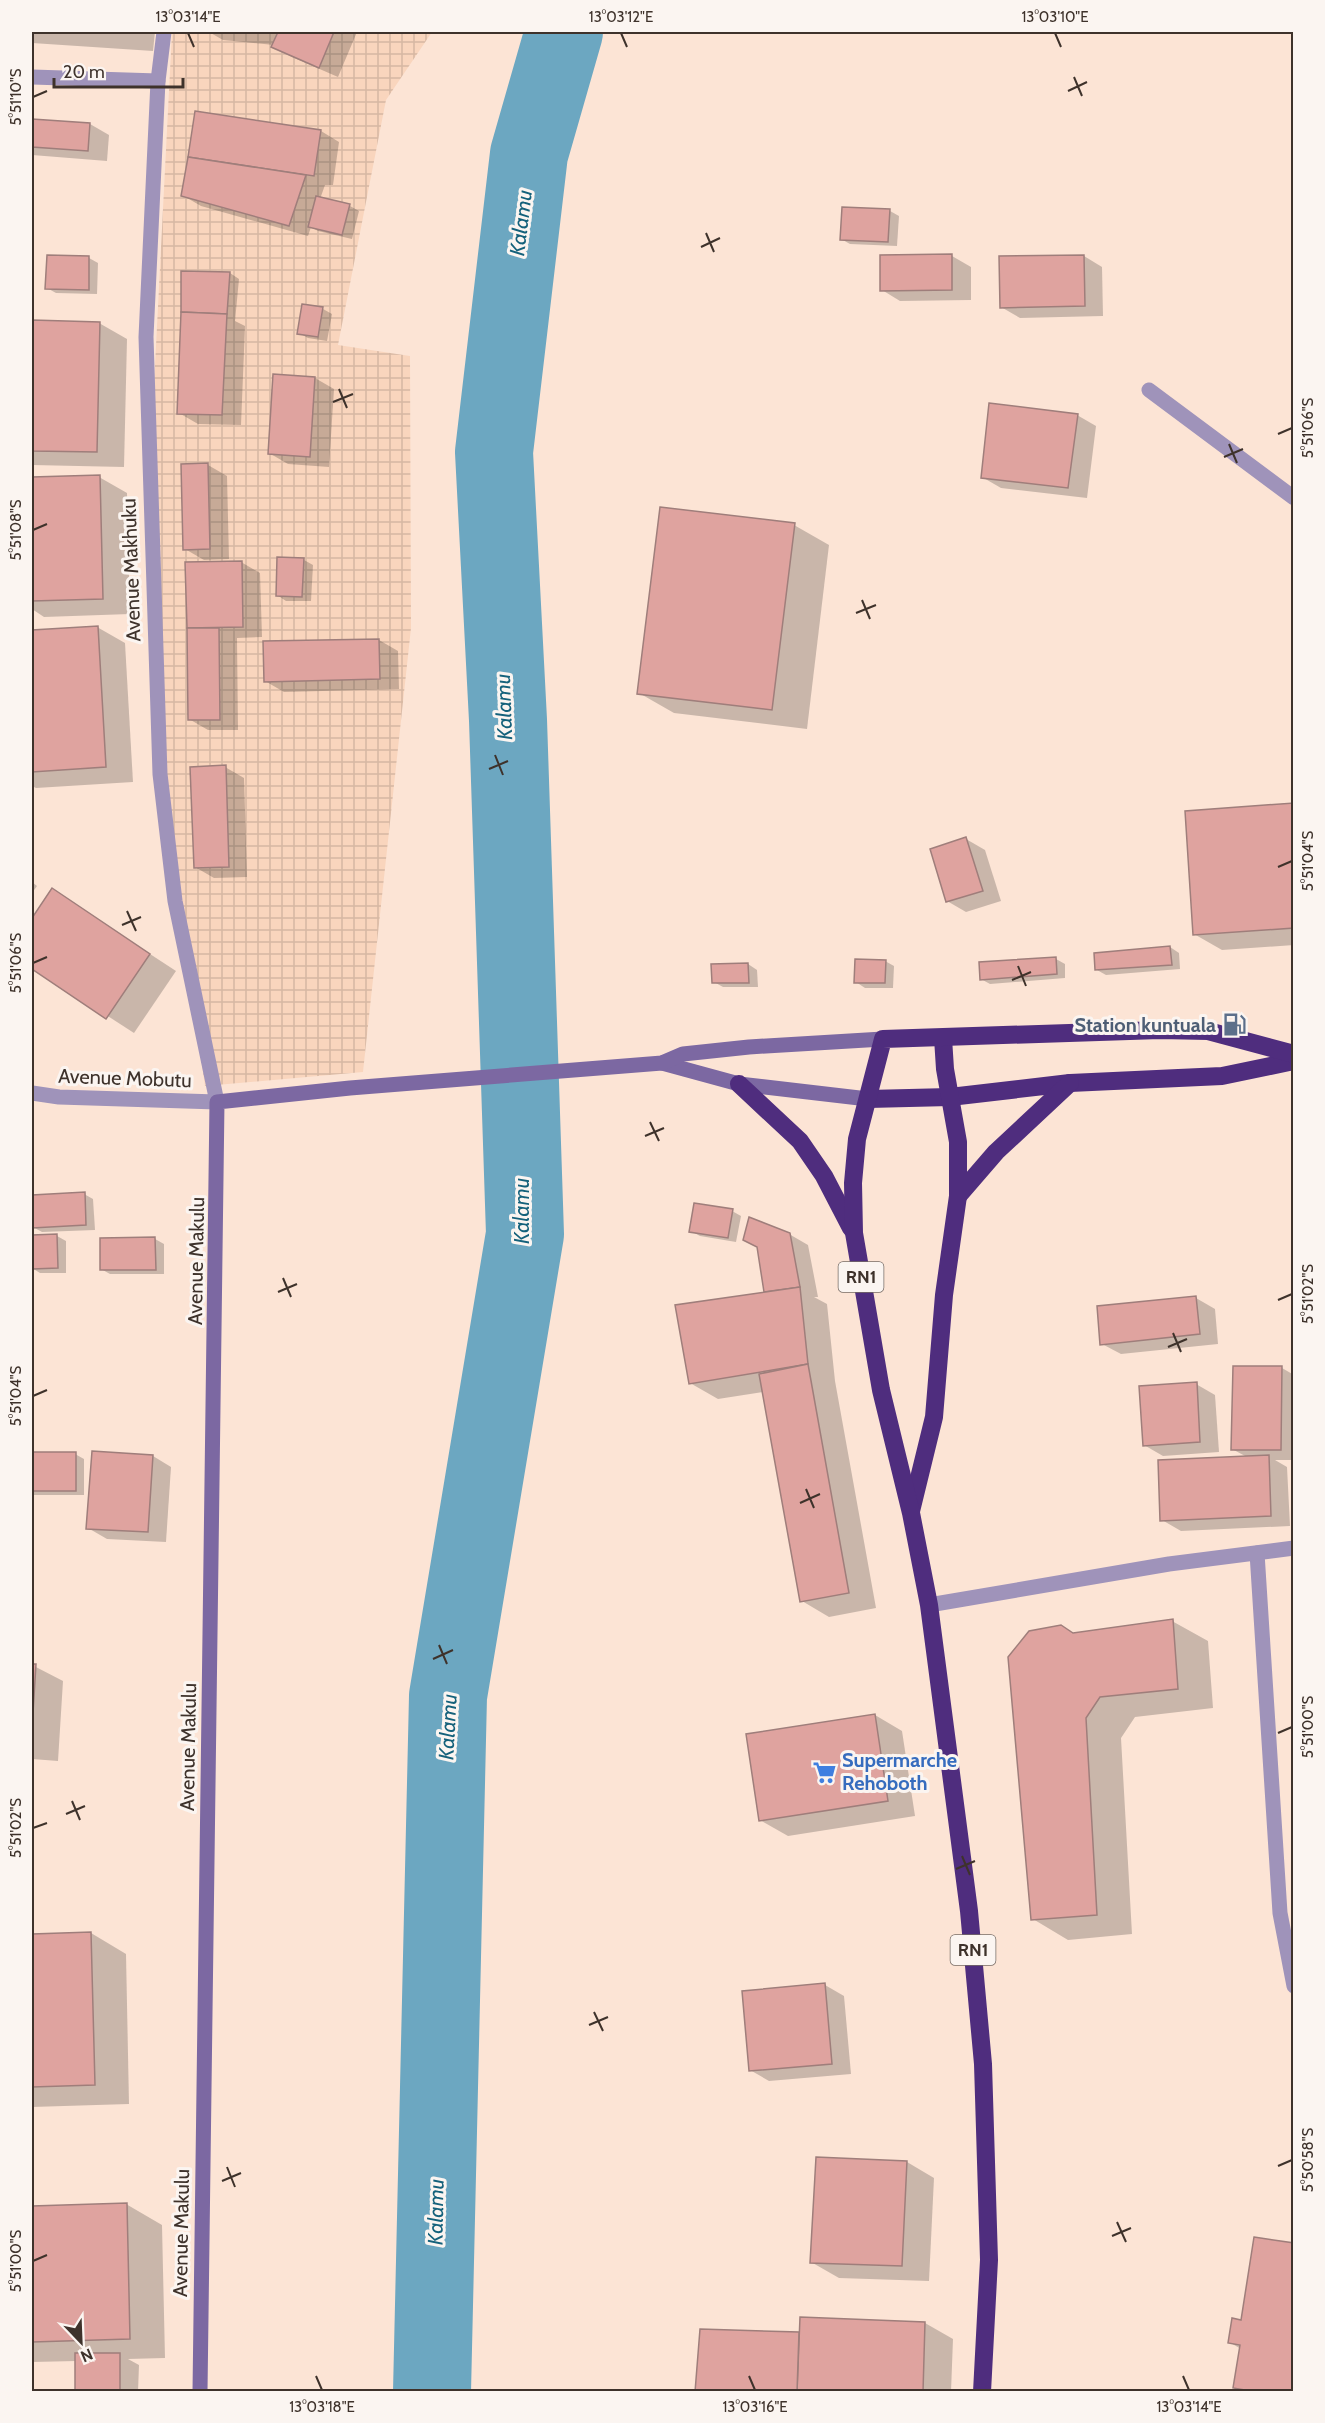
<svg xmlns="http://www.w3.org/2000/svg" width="1325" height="2423" viewBox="0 0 1325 2423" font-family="Cabin,sans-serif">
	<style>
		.industrial { fill: url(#industrial-grid) }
		.shadow { fill: #0003 }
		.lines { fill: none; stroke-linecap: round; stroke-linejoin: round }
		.river { stroke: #6ca7c1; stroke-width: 78 }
		.building { fill: #dfa39f; stroke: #9f7e7b; stroke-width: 1.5 }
		.street { stroke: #9f93ba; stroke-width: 15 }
		.secondary { stroke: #7c68a2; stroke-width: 15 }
		.highway { stroke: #4f2d7e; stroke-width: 18 }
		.ticks { fill: none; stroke: #3e322b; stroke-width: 2 }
		.labels { text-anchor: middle; stroke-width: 6; stroke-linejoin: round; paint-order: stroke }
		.shield { fill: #fbf5f1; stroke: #776c66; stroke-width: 1.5 }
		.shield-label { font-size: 18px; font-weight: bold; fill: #3e322b }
		.street-label { font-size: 20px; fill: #3e322b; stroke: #fbf5f1 }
		.service-label { font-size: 20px; font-weight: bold; fill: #4e5e75; stroke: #fbf5f1; text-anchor: end }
		.shop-label { font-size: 20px; font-weight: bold; fill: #366cbe; stroke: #fbf5f1; text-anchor: start }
		.water-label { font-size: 21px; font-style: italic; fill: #14617b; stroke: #fbf5f1 }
		.neatline { fill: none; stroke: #3e322b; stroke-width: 2 }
		.ticks-label { font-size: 15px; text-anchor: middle; fill: #3e322b }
	</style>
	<defs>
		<pattern id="industrial-grid" width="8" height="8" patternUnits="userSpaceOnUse" patternTransform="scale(1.5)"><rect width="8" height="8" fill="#f9d5bd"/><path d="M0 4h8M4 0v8" fill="none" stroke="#d6b7a3"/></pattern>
	</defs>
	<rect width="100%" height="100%" fill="#fce4d5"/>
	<path class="industrial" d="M172 32H432L386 100 338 345 410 356 411 628 363 1072 205 1086 168 826 153 405Z"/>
	<g class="shadow">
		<path d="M32 32H155L153 51 32 43Z"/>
		<path d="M209 32H276V40L279 32H357L338 77 292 57 273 47 274 45 223 40Z"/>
		<path d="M196 112 321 131 339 142 333 185H325L320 199 350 206 359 211 352 239 318 231 311 227 308 236 201 206 182 195Z"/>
		<path d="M32 120 90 124 109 135 107 161 32 155Z"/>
		<path d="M890 211 899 216 897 246 850 244 841 239Z"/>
		<path d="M952 256 971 267V300L900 301 882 290Z"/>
		<path d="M1084 256 1102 267 1103 316 1020 318 1001 307Z"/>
		<path d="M89 258 98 263 97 294 56 293 47 288Z"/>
		<path d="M230 273 239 279 235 321 245 326 241 425 198 424 179 413Z"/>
		<path d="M323 309 332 314 327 341 308 338 299 333Z"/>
		<path d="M32 322 99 323 127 339 124 467 32 465Z"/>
		<path d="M315 378 334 389 329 467 288 464 269 453Z"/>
		<path d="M1077 415 1096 426 1087 498 1001 488 982 477Z"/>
		<path d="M208 465 227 476 229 559 204 560 185 549Z"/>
		<path d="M99 477 127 493 130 614 44 617 32 609V479Z"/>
		<path d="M794 525 829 545 807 729 674 713 639 693Z"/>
		<path d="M304 560 313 565 311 601H286L277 595Z"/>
		<path d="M241 562 260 573 262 637 237 638 238 730H208L189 719 187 563Z"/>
		<path d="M97 627 125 643 133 782 36 788 32 786V631Z"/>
		<path d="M379 640 398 651 399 689 284 692 265 681 264 643Z"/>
		<path d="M225 767 244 778 247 877 214 878 195 867Z"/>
		<path d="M1294 805V945L1222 950 1194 934Z"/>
		<path d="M966 839 985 850 1001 901 966 912 947 901Z"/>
		<path d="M32 882 37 886 32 893Z"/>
		<path d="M52 890 176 971 134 1033 32 967V921Z"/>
		<path d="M1170 947 1179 953 1180 969 1106 975 1097 970Z"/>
		<path d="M1056 959 1065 964V978L990 984 981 979Z"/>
		<path d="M885 961 894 966 893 988H865L856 982Z"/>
		<path d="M748 964 757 970 758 987H723L714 982Z"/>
		<path d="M84 1194 93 1199 95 1230 42 1232 33 1227 32 1197Z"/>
		<path d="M732 1211 741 1216 736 1242 700 1236 691 1231Z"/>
		<path d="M789 1234 808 1245 818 1297H814L827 1304 835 1381 876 1608 829 1617 802 1601 763 1392 718 1399 690 1383 765 1293 759 1247Z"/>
		<path d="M32 1236H57L66 1241V1273H40L32 1268Z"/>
		<path d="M155 1239 164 1244V1274H110L101 1269Z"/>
		<path d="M1196 1298 1215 1309 1218 1344 1121 1354 1102 1344Z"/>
		<path d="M1282 1368 1294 1375V1460H1275L1287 1467 1290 1526 1181 1531 1162 1520 1247 1457 1232 1449Z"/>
		<path d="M1196 1384 1215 1395 1219 1452 1163 1456 1144 1445Z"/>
		<path d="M32 1453 75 1454 84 1459V1495H32Z"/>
		<path d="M153 1456 171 1467 166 1542 107 1539 88 1528Z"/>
		<path d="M1172 1621 1208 1641 1213 1708 1135 1717 1121 1738 1132 1934 1068 1940 1033 1919 1074 1634Z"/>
		<path d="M32 1665 63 1681 58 1761 32 1759Z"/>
		<path d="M875 1715 902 1731 915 1816 788 1836 760 1820Z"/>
		<path d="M91 1933 126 1954 129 2104 32 2107V1935Z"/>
		<path d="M825 1985 844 1996 851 2074 769 2081 750 2070Z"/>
		<path d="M907 2162 934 2178 929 2281 839 2278 811 2262Z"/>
		<path d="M126 2204 162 2225 165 2358 128 2359 139 2365 138 2392H76L77 2361 32 2362V2207Z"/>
		<path d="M802 2319 925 2323 953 2339 951 2392H696L799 2333 801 2334Z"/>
		<path d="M1242 2322 1294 2392H1242L1234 2387 1241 2349 1229 2342Z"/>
	</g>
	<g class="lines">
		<path class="river" d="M432 2392 448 1696 525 1234 508 720 494 452 529 154 564 32"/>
	</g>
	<g class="building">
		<path d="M278 32H334L319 68 271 47Z"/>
		<path d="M195 111 321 130 314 176 188 157Z"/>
		<path d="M32 119 90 123 88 151 32 147Z"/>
		<path d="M188 157 306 175 289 226 181 196Z"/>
		<path d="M316 196 350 204 342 235 308 227Z"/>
		<path d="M842 207 890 209 888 242 840 240Z"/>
		<path d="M952 254V290L880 291V255Z"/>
		<path d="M47 255 89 256V290L45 289Z"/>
		<path d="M1084 255 1085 306 1000 308 999 256Z"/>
		<path d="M181 271 230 272 227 314 181 312Z"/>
		<path d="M302 304 323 307 318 337 297 334Z"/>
		<path d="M181 312 227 314 222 415 177 414Z"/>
		<path d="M32 320 100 322 97 452 32 451Z"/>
		<path d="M273 374 315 377 310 457 268 454Z"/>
		<path d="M989 403 1078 414 1068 488 981 478Z"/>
		<path d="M208 463 210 549 183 550 181 464Z"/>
		<path d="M100 475 103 599 32 601V477Z"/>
		<path d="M660 507 795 523 772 710 637 694Z"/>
		<path d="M277 557 304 558 302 597 276 596Z"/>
		<path d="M242 561 243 627 187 628 185 562Z"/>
		<path d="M98 626 106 767 32 772V630Z"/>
		<path d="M187 628H219L220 720H188Z"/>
		<path d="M379 639 380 679 264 682 263 641Z"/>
		<path d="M226 765 229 867 194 868 190 767Z"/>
		<path d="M1294 803V928L1193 935 1185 811Z"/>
		<path d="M966 837 983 891 946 902 930 849Z"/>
		<path d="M52 888 150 954 106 1019 32 969V918Z"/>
		<path d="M1170 946 1172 965 1095 970 1094 953Z"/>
		<path d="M1056 957 1057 974 980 980 979 962Z"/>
		<path d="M855 959 886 960 885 983H854Z"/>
		<path d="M748 963 749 983H712L711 964Z"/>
		<path d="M85 1192 86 1225 32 1228V1195Z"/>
		<path d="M694 1203 733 1209 728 1238 689 1232Z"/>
		<path d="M749 1217 790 1233 800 1287 764 1292 757 1247 743 1240Z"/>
		<path d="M57 1234 58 1268 32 1269V1235Z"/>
		<path d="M155 1237 156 1270H100V1238Z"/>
		<path d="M800 1287 808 1364 689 1384 675 1305Z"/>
		<path d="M1196 1296 1200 1334 1100 1345 1097 1306Z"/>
		<path d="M808 1364 849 1593 800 1602 759 1374Z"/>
		<path d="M1233 1366H1282L1281 1450H1231Z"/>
		<path d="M1197 1382 1200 1442 1143 1446 1139 1386Z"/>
		<path d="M92 1451 153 1455 148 1532 86 1529Z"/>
		<rect x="32" y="1452" width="44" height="39"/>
		<path d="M1269 1455 1271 1516 1160 1521 1158 1460Z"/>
		<path d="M1173 1619 1178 1689 1100 1697 1086 1718 1097 1915 1031 1920 1008 1657 1029 1631 1061 1625 1073 1633Z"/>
		<path d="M32 1664H36L32 1729Z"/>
		<path d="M875 1714 888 1801 759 1821 746 1734Z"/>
		<path d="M91 1932 95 2085 32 2087V1934Z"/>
		<path d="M825 1983 832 2064 749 2071 742 1991Z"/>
		<path d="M816 2157 907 2161 902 2266 810 2263Z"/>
		<path d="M127 2203 130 2339 32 2342V2206Z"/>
		<path d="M1254 2237 1294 2243V2392H1257L1233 2388 1240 2345 1228 2343 1232 2318 1241 2320Z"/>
		<path d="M800 2317 925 2322 923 2392H797Z"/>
		<path d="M700 2329 799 2332 797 2392H695Z"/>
		<rect x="75" y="2353" width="45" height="39"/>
	</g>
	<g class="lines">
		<g class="street">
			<path d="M32 77 158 81"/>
			<path d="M1149 390 1294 498"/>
			<path d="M32 1093 59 1097 217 1102 175 901 160 774 146 337 158 81 164 32"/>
			<path d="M1257 1553 1280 1913 1294 1986"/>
			<path d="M929 1605 1169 1564 1294 1548"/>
		</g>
		<g class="secondary">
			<path d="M662 1063 739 1084 868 1099"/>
			<path d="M200 2392 217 1102 350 1088 662 1063 683 1054 749 1047 883 1039"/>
		</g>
		<g class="highway">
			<path d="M739 1084 800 1141 824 1176 851 1228"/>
			<path d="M868 1099 950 1097 1070 1083 1222 1076 1294 1061"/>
			<path d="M958 1196 996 1152 1070 1083"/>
			<path d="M911 1511 934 1417 944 1295 958 1196V1142L945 1069 943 1038"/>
			<path d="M982 2392 989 2260 983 2064 969 1911 929 1605 911 1513 881 1390 854 1233 853 1183 857 1139 883 1039 1160 1030 1208 1031 1294 1054"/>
		</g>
	</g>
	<path class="ticks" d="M188 33 194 47M621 33 627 47M1055 33 1061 47M1074 77 1082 96M1068 91 1087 82M33 97 47 91M706 233 714 252M701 247 720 238M339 389 347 408M333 402 353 394M1278 434 1292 428M1229 444 1237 463M1224 457 1243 449M33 530 47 524M862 600 870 619M856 613 876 605M495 755 503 775M489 769 508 761M1278 867 1292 861M127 911 136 931M122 925 141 917M33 963 47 957M1018 966 1026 986M1012 980 1031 972M650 1122 659 1141M645 1136 664 1128M283 1278 291 1297M278 1292 297 1284M1278 1300 1292 1294M1173 1333 1181 1352M1168 1347 1187 1339M33 1396 47 1390M806 1489 814 1508M800 1503 820 1494M439 1645 447 1664M433 1659 453 1650M1278 1733 1292 1727M72 1801 80 1820M66 1814 85 1806M33 1828 47 1823M962 1856 970 1875M956 1869 975 1861M594 2012 603 2031M589 2025 608 2017M1278 2166 1292 2160M227 2167 235 2187M222 2181 241 2173M1117 2222 1126 2242M1112 2236 1131 2228M33 2261 47 2255M316 2376 322 2390M749 2376 755 2390M1183 2376 1189 2390"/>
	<defs>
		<symbol id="fuel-bare" viewBox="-9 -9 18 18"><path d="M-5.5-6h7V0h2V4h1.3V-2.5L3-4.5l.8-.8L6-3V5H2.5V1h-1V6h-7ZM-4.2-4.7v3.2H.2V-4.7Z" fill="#5c6f8a" stroke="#fbf5f1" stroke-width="2.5" paint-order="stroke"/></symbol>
		<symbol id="supermarket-bare" viewBox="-9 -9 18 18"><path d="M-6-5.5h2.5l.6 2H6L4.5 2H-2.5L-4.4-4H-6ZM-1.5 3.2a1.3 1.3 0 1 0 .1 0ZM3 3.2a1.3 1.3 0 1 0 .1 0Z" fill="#3f7fe0" stroke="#fbf5f1" stroke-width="2.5" paint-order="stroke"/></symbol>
	</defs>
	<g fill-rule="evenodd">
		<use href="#fuel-bare" x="1218" y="1008" width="33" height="33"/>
		<use href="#supermarket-bare" x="808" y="1756" width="33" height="33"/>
	</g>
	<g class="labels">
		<g class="shield">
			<rect x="838.5" y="1262" width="45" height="30" rx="4.5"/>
			<rect x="950.5" y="1935" width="45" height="30" rx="4.5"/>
		</g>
		<g class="shield-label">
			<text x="861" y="1283">RN1</text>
			<text x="973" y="1956">RN1</text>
		</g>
		<g class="street-label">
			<text transform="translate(131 570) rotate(-92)" y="7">Avenue Makhuku</text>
			<text transform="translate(125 1078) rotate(2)" y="7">Avenue Mobutu</text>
			<text transform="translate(196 1261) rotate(-89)" y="7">Avenue Makulu</text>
			<text transform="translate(188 1747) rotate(-89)" y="7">Avenue Makulu</text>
			<text transform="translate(181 2233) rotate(-89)" y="7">Avenue Makulu</text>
		</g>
		<g class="service-label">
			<text x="1216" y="1032">Station kuntuala</text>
		</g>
		<g class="shop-label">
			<text x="842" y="1767">Supermarche<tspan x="842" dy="23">Rehoboth</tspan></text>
		</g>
		<g class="water-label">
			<text transform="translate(521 223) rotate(-83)" y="7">Kalamu</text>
			<text transform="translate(504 707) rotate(-92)" y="7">Kalamu</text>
			<text transform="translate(522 1211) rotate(-90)" y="7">Kalamu</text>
			<text transform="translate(448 1727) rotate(-87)" y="7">Kalamu</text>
			<text transform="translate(436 2212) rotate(-89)" y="7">Kalamu</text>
		</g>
	</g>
	<rect width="1325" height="2423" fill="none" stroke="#fbf5f1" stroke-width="66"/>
	<g transform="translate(81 2342) rotate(157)" stroke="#fbf5f1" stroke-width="4.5" paint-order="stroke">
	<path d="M0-4.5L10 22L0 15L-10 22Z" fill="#3e322b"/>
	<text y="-9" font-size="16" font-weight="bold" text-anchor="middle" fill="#3e322b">N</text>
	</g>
	<path d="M54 78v9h129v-9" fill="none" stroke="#3e322b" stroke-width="3"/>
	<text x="63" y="78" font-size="18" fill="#3e322b" stroke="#fbf5f1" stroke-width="4.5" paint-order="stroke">20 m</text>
	<rect x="33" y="33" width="1259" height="2357" class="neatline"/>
	<g class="ticks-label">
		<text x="188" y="22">13°03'14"E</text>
		<text x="621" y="22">13°03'12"E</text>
		<text x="1055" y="22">13°03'10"E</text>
		<text transform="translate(16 97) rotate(-90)" y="5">5°51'10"S</text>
		<text transform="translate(1308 428) rotate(-90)" y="5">5°51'06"S</text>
		<text transform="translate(16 530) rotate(-90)" y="5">5°51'08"S</text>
		<text transform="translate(1308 861) rotate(-90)" y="5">5°51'04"S</text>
		<text transform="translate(16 963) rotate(-90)" y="5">5°51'06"S</text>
		<text transform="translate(1308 1294) rotate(-90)" y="5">5°51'02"S</text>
		<text transform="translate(16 1396) rotate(-90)" y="5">5°51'04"S</text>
		<text transform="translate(1308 1727) rotate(-90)" y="5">5°51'00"S</text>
		<text transform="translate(16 1828) rotate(-90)" y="5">5°51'02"S</text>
		<text transform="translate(1308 2160) rotate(-90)" y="5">5°50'58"S</text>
		<text transform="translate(16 2261) rotate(-90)" y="5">5°51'00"S</text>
		<text x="322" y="2412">13°03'18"E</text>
		<text x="755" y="2412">13°03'16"E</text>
		<text x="1189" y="2412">13°03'14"E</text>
	</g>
</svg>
